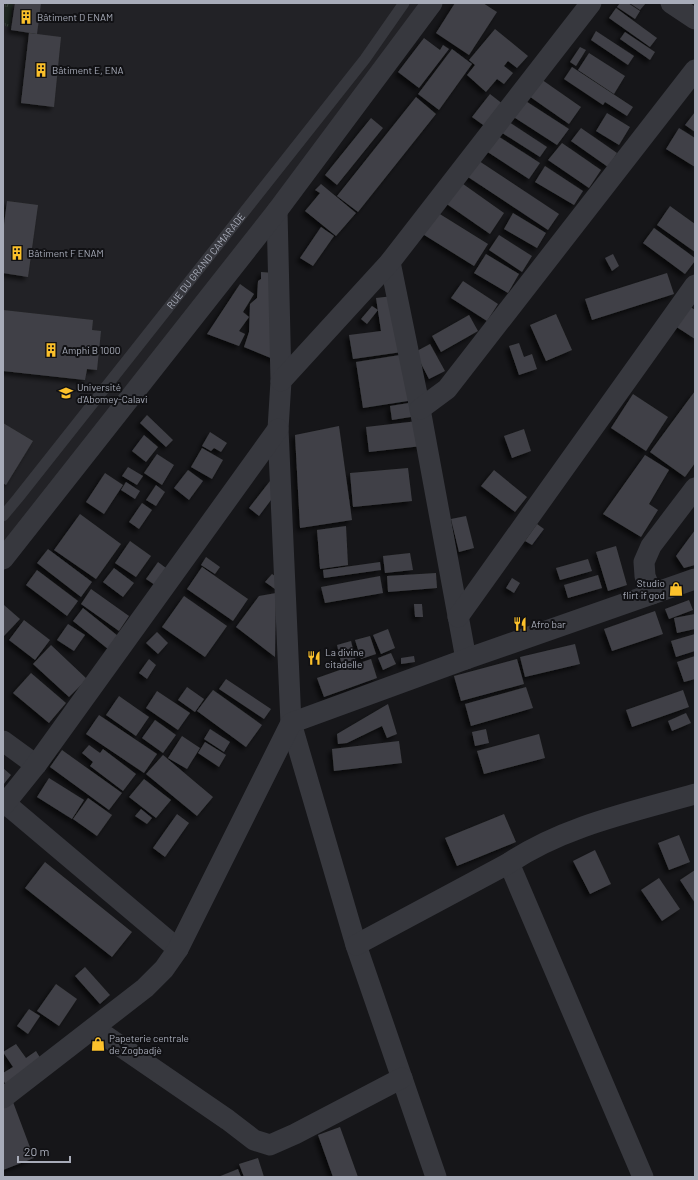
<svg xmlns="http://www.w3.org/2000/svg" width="698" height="1180" viewBox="0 0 698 1180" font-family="Barlow,sans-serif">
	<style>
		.built { fill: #222226 }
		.grass { fill: url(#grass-tufts) }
		.building { fill: #404146; filter: url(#shadow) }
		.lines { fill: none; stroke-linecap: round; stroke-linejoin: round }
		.lane { stroke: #37383e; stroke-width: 11 }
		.street { stroke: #37383e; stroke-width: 21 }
		.labels { text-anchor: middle; stroke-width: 4; stroke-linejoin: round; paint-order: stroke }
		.poi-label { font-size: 10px; fill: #a8acb9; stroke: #111114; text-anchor: start }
		.street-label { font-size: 10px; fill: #a8acb9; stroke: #111114 }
	</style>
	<defs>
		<pattern id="grass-tufts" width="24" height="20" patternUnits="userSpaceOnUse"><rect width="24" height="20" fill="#1e2720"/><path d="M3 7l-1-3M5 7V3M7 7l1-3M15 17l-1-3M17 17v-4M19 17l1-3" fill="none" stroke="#3c443e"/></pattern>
		<filter id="shadow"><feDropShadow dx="-3.5" dy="3.5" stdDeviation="2" flood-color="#0009"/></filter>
	</defs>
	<rect width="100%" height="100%" fill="#161619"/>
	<path class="built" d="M3 3H428L3 552Z"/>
	<path class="grass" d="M5 3H13L10 27 5 26 4 18Z"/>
	<g class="building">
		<path d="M15 3H41L37 34 11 30Z"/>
		<path d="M455 3H483L497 12 469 55 436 33Z"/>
		<path d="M620 3H628L640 11 635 19 617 7Z"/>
		<path d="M632 3H646L640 10 631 4Z"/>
		<path d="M616 8 657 38 650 47 609 18Z"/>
		<path d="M495 29 528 56 517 68 508 61 504 66 513 73 504 84 497 79 486 92 467 75 475 65 469 60Z"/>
		<path d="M596 31 634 56 628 65 591 40Z"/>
		<path d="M625 32 655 52 650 60 620 39Z"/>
		<path d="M29 33 61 37 54 107 21 103Z"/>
		<path d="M424 38 440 50 443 45 449 49 419 88 398 72Z"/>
		<path d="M580 47 586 50 576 66 570 62Z"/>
		<path d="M452 49 472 64 439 110 418 94Z"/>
		<path d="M589 53 625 76 614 94 578 70Z"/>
		<path d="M572 67 633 107 627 116 605 102 603 105 564 79Z"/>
		<path d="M538 77 581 107 569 124 526 94Z"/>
		<path d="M490 94 504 105 486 127 472 117Z"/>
		<path d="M416 97 436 114 358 212 337 196Z"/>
		<path d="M521 98 569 129 557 145 509 114Z"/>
		<path d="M695 112V132L685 125Z"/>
		<path d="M607 113 630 127 619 145 596 131Z"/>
		<path d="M371 118 383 128 337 185 325 175Z"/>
		<path d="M503 118 547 147 540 157 496 129Z"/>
		<path d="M581 128 617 153 608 167 571 141Z"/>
		<path d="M679 128 695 138V167L666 149Z"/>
		<path d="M493 133 540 163 529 179 483 149Z"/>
		<path d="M562 143 601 170 589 188 548 160Z"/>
		<path d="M473 157 559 214 548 230 462 173Z"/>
		<path d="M545 166 583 191 574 205 535 182Z"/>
		<path d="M456 179 504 213 490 234 441 200Z"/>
		<path d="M321 184 356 213 336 236 305 211 320 193 315 190Z"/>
		<path d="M7 201 38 205 28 277 3 273V233Z"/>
		<path d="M670 206 695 224V252L657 225Z"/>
		<path d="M435 211 488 244 474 266 421 233Z"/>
		<path d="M513 213 546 233 537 248 504 229Z"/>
		<path d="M321 227 334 236 313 266 300 258Z"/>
		<path d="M654 228 695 258V261L685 274 643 243Z"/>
		<path d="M499 235 532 256 522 272 489 250Z"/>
		<path d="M486 254 519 274 508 293 474 273Z"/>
		<path d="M613 254 619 266 612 271 605 258Z"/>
		<path d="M261 272 275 273 278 361 244 347 249 332 250 304 257 298 258 281 261 279Z"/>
		<path d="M667 273 674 294 592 320 585 299Z"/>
		<path d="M463 281 498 304 487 321 451 298Z"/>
		<path d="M240 284 254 294 243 312 249 317 239 331 245 334 239 346 207 334Z"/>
		<path d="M393 296 402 352 353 359 349 335 381 331 376 298Z"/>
		<path d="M372 306 378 310 367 324 361 319Z"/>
		<path d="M689 306 695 310V339L675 326Z"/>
		<path d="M3 310 93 320 92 330 101 331 97 370 87 369 85 380 3 371Z"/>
		<path d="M556 314 572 350 546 361 530 325Z"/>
		<path d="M469 315 478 331 441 352 432 336Z"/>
		<path d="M519 343 524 357 532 354 537 369 519 375 509 346Z"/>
		<path d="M430 344 445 371 429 379 415 352Z"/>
		<path d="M406 354 414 400 363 408 356 362Z"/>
		<path d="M695 391V463L685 477 650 452Z"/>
		<path d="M633 394 668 417 646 451 611 428Z"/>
		<path d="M415 402 417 416 392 420 390 406Z"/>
		<path d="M147 415 173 440 166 447 140 423Z"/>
		<path d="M418 421 422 446 369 452 366 427Z"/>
		<path d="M3 423 33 441 6 485 3 483Z"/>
		<path d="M339 426 352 520 300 528 295 435Z"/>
		<path d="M524 429 531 451 512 458 504 436Z"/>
		<path d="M210 432 227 443 221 452 214 448 211 451 202 446Z"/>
		<path d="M144 435 158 447 146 462 132 451Z"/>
		<path d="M202 448 223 460 212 479 191 467Z"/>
		<path d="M157 454 174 465 162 485 144 473Z"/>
		<path d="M645 455 669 470 649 504 658 510 641 537 603 514Z"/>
		<path d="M128 467 143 476 137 485 122 476Z"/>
		<path d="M408 468 412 501 353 507 350 473Z"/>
		<path d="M188 470 203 481 189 500 174 488Z"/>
		<path d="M494 470 527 497 515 512 481 486Z"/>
		<path d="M105 473 123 485 104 514 86 502Z"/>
		<path d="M270 481 280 488 259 516 249 508Z"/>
		<path d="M126 482 140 491 135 499 121 490Z"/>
		<path d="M156 485 165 492 156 506 146 500Z"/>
		<path d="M142 503 152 510 139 529 129 522Z"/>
		<path d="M80 514 121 544 96 579 54 550Z"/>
		<path d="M466 516 474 548 459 552 451 519Z"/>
		<path d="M537 524 544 529 532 545 525 541Z"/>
		<path d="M346 526 348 565 320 569 317 530Z"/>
		<path d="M695 530V565L684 568 676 556Z"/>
		<path d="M130 541 151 556 136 577 115 563Z"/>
		<path d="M616 546 627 585 608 591 596 552Z"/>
		<path d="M48 549 92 582 81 597 37 563Z"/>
		<path d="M410 553 413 570 385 573 383 556Z"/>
		<path d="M206 557 220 567 215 574 201 565Z"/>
		<path d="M588 559 592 571 560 580 556 568Z"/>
		<path d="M158 562 166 568 155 585 146 579Z"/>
		<path d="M380 562 381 570 324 578 323 570Z"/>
		<path d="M202 567 248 599 233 621 187 589Z"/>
		<path d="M114 568 134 583 123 597 103 582Z"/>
		<path d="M37 570 78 601 67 616 26 585Z"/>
		<path d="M436 573 437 588 388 592 387 576Z"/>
		<path d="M272 574 281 580 275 589 265 582Z"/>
		<path d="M598 575 602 588 568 598 564 585Z"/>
		<path d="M380 576 383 593 325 603 321 587Z"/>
		<path d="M512 578 520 583 514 593 506 588Z"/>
		<path d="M91 589 129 616 119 631 81 604Z"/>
		<path d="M276 593 275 657 236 627 259 596Z"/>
		<path d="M184 596 227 626 205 657 162 627Z"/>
		<path d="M689 600 693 610 669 619 665 609Z"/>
		<path d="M414 604H422L423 617H415Z"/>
		<path d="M4 605 20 619 4 636 3 635V606Z"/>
		<path d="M83 608 118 636 108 649 73 621Z"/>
		<path d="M655 611 663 634 612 651 604 629Z"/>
		<path d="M695 614V629L677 633 674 618Z"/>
		<path d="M24 620 50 640 35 660 9 640Z"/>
		<path d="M68 624 85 635 74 651 57 640Z"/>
		<path d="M388 629 395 648 381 654 373 635Z"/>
		<path d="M157 632 168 643 158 654 146 643Z"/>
		<path d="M695 634V651L676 657 671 641Z"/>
		<path d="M370 636 376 654 361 659 355 640Z"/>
		<path d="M351 641 356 662 342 666 337 645Z"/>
		<path d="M575 644 580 664 525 677 520 657Z"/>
		<path d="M51 645 87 679 69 697 33 664Z"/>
		<path d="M391 653 396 664 383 670 378 658Z"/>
		<path d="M414 656 415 662 401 664V658Z"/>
		<path d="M695 656V679L684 682 677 662Z"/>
		<path d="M149 659 156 665 147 679 139 673Z"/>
		<path d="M371 659 377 678 324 697 317 678Z"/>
		<path d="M517 659 524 684 461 701 454 676Z"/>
		<path d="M31 673 66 703 49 723 13 693Z"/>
		<path d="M226 679 271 709 264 719 219 689Z"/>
		<path d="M187 687 204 699 195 712 178 700Z"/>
		<path d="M526 687 533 708 471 726 465 704Z"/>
		<path d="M213 690 262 725 246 747 197 711Z"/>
		<path d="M683 690 689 707 632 727 626 710Z"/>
		<path d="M157 691 190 713 178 730 146 708Z"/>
		<path d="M119 696 149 717 136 736 106 715Z"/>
		<path d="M388 704 397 734 387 738 382 726 347 743 338 744 337 734Z"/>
		<path d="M686 713 691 723 672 731 668 721Z"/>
		<path d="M99 715 157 754 144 773 86 734Z"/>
		<path d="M155 720 176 735 163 753 142 738Z"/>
		<path d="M210 729 230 742 224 752 204 739Z"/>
		<path d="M486 729 489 743 475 746 472 732Z"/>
		<path d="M539 734 545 758 484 774 477 751Z"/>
		<path d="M182 736 200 748 187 769 168 758Z"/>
		<path d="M399 741 402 763 334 771 332 749Z"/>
		<path d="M205 742 226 755 219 767 198 753Z"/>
		<path d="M89 745 100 753 103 749 136 774 123 791 90 766 93 762 82 753Z"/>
		<path d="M62 750 122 793 109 810 50 767Z"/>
		<path d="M163 755 213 797 197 816 146 774Z"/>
		<path d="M3 768 11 775 3 785Z"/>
		<path d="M49 778 84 800 72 819 37 797Z"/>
		<path d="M144 779 171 800 156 818 129 797Z"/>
		<path d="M88 798 112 815 97 836 73 819Z"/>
		<path d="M141 809 152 818 147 824 135 816Z"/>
		<path d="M177 814 189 823 165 857 153 848Z"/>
		<path d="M504 814 516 842 457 866 445 838Z"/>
		<path d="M679 835 690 862 669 870 658 843Z"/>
		<path d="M595 850 611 884 590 894 573 861Z"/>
		<path d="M45 862 132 932 112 957 25 888Z"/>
		<path d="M695 870V903L680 880Z"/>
		<path d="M659 878 680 909 662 921 641 890Z"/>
		<path d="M85 967 110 995 100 1004 75 976Z"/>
		<path d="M56 984 77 999 59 1026 37 1011Z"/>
		<path d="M29 1009 40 1016 28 1034 17 1026Z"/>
		<path d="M16 1044 26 1058 36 1051 44 1064 8 1088 3 1080V1073L13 1067 3 1052Z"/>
		<path d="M13 1102 34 1158 3 1170V1106Z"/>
		<path d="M340 1127 358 1177H333L318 1135Z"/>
		<path d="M258 1158 264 1177H244L239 1164Z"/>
		<path d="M238 1169 241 1177H218Z"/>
	</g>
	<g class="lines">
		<path class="lane" id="s1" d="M3 516 18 498 365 59 404 3"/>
		<g class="street">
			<path d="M671 3 695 19"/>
			<path d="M277 211 281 381 278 429 291 723 356 945 436 1177"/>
			<path d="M390 262 420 409 466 659"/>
			<path d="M281 381 390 262 591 3"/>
			<path d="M420 409 447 389 695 70"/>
			<path d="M3 559 277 211 432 3"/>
			<path d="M652 594 645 576 644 562 651 546 695 488"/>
			<path d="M458 617 695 285"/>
			<path d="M3 741 36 765"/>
			<path d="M5 803 178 949"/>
			<path d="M3 806 36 765 278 429"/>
			<path d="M509 863 643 1177"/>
			<path d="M356 945 509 863C564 826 632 812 695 794"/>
			<path d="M94 1028 228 1120 254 1140 270 1145 295 1134 402 1078"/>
			<path d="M3 1098 145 988 164 969 178 949 291 723 466 659 695 579"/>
		</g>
	</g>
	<defs>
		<symbol id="building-bare" viewBox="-9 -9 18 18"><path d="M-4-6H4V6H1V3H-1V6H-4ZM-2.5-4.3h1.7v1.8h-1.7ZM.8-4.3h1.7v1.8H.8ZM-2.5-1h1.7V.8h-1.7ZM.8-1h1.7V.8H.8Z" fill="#fcc12b" stroke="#111114" stroke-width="2.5" paint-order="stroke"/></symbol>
		<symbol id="university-bare" viewBox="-9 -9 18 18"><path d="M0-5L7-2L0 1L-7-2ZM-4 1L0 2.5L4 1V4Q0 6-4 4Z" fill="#fcc12b" stroke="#111114" stroke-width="2.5" paint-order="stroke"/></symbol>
		<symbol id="shop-bare" viewBox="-9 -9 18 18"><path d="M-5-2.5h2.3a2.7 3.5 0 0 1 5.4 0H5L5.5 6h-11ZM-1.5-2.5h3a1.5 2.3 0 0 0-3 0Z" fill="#fcc12b" stroke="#111114" stroke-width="2.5" paint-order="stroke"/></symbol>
		<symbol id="restaurant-bare" viewBox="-9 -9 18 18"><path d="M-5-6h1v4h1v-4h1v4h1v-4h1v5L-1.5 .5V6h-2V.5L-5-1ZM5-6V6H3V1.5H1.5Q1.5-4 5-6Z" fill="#fcc12b" stroke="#111114" stroke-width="2.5" paint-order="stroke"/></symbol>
	</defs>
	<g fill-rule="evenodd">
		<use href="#building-bare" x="16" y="7" width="20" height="20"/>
		<use href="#building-bare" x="31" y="60" width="20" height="20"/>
		<use href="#building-bare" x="7" y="243" width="20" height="20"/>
		<use href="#building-bare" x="41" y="340" width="20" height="20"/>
		<use href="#university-bare" x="56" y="383" width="20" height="20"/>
		<use href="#shop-bare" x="666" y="579" width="20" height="20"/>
		<use href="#restaurant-bare" x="510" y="614" width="20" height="20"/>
		<use href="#restaurant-bare" x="304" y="648" width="20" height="20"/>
		<use href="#shop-bare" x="88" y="1034" width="20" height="20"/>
	</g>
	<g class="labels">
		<g class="poi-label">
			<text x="37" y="21">Bâtiment D ENAM</text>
			<text x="52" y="74">Bâtiment E, ENA</text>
			<text x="28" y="257">Bâtiment F ENAM</text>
			<text x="62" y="354">Amphi B 1000</text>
			<text x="77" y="391">Université<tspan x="77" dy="12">d'Abomey-Calavi</tspan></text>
			<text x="665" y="587" text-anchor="end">Studio<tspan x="665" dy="12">flirt if god</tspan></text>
			<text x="531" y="628">Afro bar</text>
			<text x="325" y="656">La divine<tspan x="325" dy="12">citadelle</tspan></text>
			<text x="109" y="1042">Papeterie centrale<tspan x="109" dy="12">de Zogbadjè</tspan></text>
		</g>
		<g class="street-label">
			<text dy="4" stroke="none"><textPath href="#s1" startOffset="326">RUE DU GRAND CAMARADE</textPath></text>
		</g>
	</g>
	<rect width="698" height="1180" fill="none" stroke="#a8acb9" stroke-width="8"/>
	<path d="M18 1156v6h52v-6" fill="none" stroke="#a8acb9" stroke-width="2"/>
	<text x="24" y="1156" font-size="12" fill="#a8acb9" stroke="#111114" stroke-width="3" paint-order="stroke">20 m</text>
</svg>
